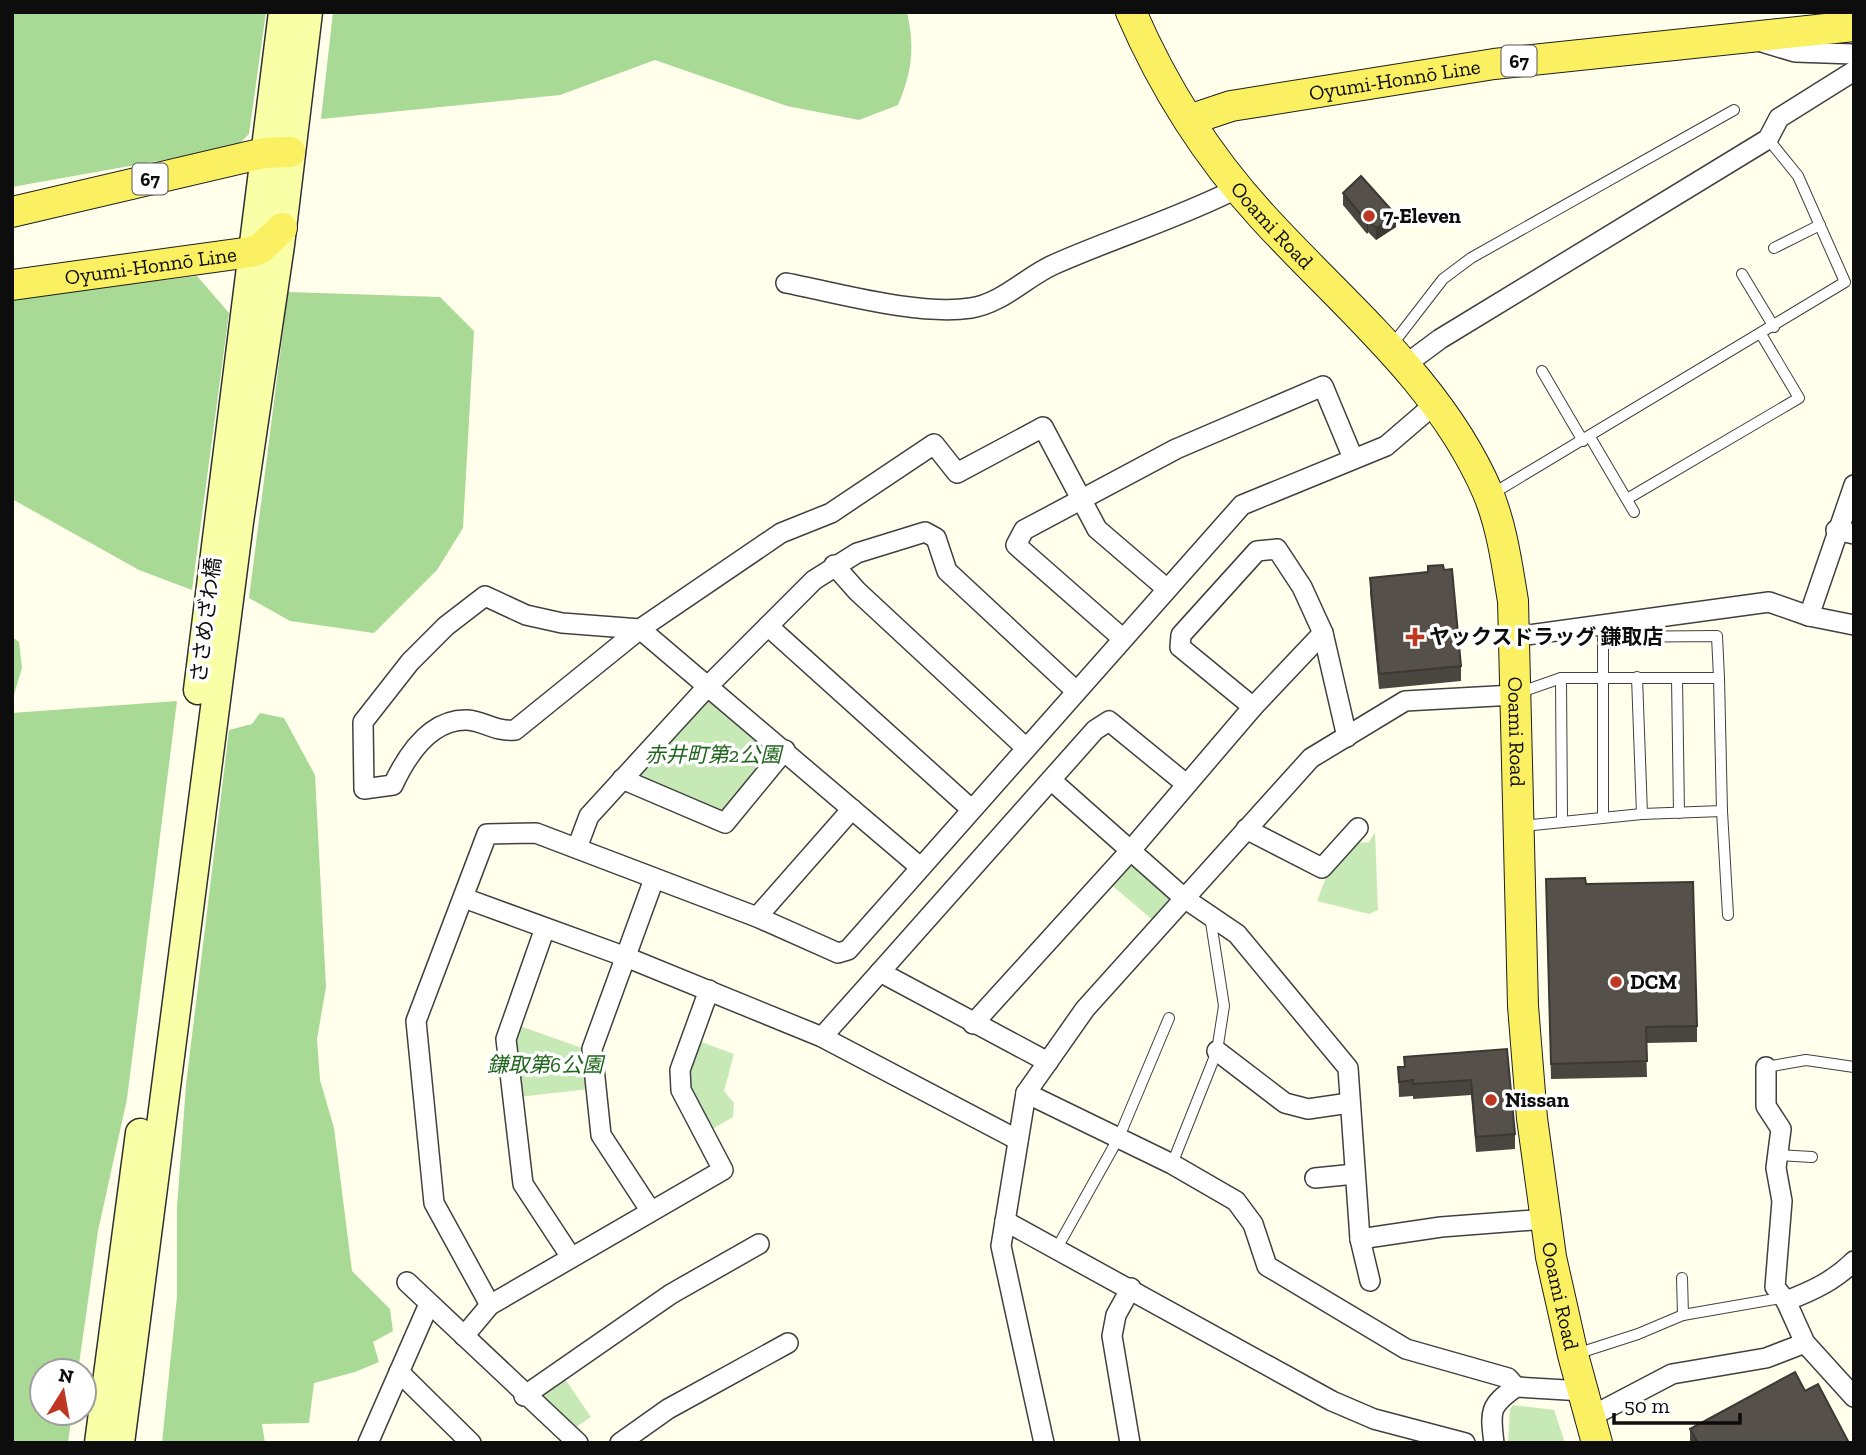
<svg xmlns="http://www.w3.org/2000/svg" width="1866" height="1455" viewBox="0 0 1866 1455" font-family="'Zilla Slab','Noto Sans JP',serif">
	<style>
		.green { fill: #c7e9b6 }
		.forest { fill: #a8da95 }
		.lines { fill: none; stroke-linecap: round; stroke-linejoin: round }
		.lane-casing { stroke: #404040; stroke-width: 12 }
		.street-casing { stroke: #404040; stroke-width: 22 }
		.secondary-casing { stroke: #2f2f2f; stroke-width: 31 }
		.primary-casing { stroke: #1e1e1e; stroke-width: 32 }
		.lane { stroke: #fff; stroke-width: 10 }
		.street { stroke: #fff; stroke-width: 19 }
		.secondary { stroke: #f9ffa7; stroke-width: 28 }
		.primary { stroke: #faf061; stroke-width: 30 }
		.wall { fill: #49453f }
		.shaded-wall { fill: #3c3833 }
		.building { fill: #555049; stroke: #3c3833; stroke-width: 2 }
		.poi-dot { fill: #be3723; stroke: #fff; stroke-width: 2.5 }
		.labels { text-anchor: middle; stroke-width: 7; stroke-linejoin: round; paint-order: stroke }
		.shield { fill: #fff; stroke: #565656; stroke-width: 2 }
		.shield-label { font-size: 19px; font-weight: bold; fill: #0d0d0d }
		.street-label { font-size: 21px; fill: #0d0d0d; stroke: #fff }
		.poi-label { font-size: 21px; font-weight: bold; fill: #0d0d0d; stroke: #fff; text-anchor: start }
		.park-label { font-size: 21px; font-style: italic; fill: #1f651c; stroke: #fff }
	</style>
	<rect width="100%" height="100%" fill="#ffffec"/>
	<g class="green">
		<path d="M709 697 776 751 722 812 636 781 635 773Z"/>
		<path d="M1375 832 1378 910 1369 914 1317 901 1325 880 1352 843 1369 842Z"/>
		<path d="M1133 860 1171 894V902L1155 922 1108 882Z"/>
		<path d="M517 1025 585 1049 589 1089 519 1097 513 1039Z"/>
		<path d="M696 1040 734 1054 724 1091 734 1103 733 1117 709 1131 686 1089Z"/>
		<path d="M565 1379 591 1417 573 1429 543 1401 545 1392Z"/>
		<path d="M1513 1405 1554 1410 1565 1443H1508L1510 1409Z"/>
	</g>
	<g class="forest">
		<path d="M12 12H266L249 134 236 147 12 187Z"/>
		<path d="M333 12H907C915 48 912 72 898 105L859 120 787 106 655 60 560 95 321 119Z"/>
		<path d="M197 276 229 313 192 590 139 570 12 499V298Z"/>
		<path d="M288 292 440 297 474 331 463 528 437 570 374 633 290 621 249 598Z"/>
		<path d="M12 637 19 642 22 668 12 701Z"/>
		<path d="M177 701 127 1099 98 1231 78 1371H42V1413H72L68 1443H12V713Z"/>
		<path d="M260 713 284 718 315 775 326 987 317 1039 320 1080 334 1128 352 1271 390 1309 393 1331 373 1342 379 1362 355 1372 314 1383 309 1423 262 1424 265 1443H162L177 1296V1207L186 1085 229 730 252 724Z"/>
	</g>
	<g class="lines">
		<defs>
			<g id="lane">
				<path d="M1774 248 1820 225"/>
				<path d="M1742 274 1774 327"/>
				<path d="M1392 345 1443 279 1471 258 1734 110"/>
				<path d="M1542 371 1583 441"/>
				<path d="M1590 437 1634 512"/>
				<path d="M1492 494 1845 282 1798 176 1768 139"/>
				<path d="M1627 499 1799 398 1761 334"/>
				<path d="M1637 677 1642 814"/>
				<path d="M1561 678 1562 820"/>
				<path d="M1677 678 1679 813"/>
				<path d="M1518 693 1561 678H1719L1722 811 1642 814 1523 826"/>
				<path d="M1722 811 1728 915"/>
				<path d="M1603 817V637L1717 636 1719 678"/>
				<path d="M1766 1067 1806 1060 1854 1067"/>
				<path d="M1777 1155 1812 1157"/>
				<path d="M1172 1164 1217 1051 1224 1006 1210 916"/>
				<path d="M1057 1248 1119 1137 1169 1018"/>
				<path d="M1683 1315 1781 1298"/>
				<path d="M1576 1354 1638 1334 1683 1315 1682 1278"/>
			</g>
			<g id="street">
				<path d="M1755 40 1795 52 1854 54"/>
				<path d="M786 283C839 293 918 316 971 308 1003 303 1027 276 1055 264 1116 237 1179 218 1238 188"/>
				<path d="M1405 365 1440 339 1768 139 1779 118 1854 71"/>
				<path d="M1836 530 1854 534"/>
				<path d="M834 565 857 591 1025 747"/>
				<path d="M1809 616 1854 485"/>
				<path d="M768 626 971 809"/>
				<path d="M1513 637 1769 602 1809 616 1854 625"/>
				<path d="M1122 638 1016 545 1024 530 1176 449 1323 386 1353 458"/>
				<path d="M1253 707 1180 647 1181 635 1257 551 1277 549 1302 587 1323 633 1347 737"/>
				<path d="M622 779 725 823 785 750"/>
				<path d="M1051 780 1184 898 1237 934 1348 1068 1360 1239 1370 1281"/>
				<path d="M1246 829 1322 868 1358 828"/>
				<path d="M577 848 589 816 708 686 814 580 857 553 925 532 936 538 947 571 1076 691"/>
				<path d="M920 867 640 629 562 623 526 615 485 596 446 626 410 662 363 722 364 789 393 785C407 755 430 719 467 720 485 721 494 732 515 730L640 629 781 533 831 513 934 444 957 473 1043 427 1097 529 1167 589"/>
				<path d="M464 898 626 957 822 1037 1018 1140"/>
				<path d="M757 917 852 809"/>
				<path d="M545 928 506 1039 523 1184 571 1257"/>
				<path d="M973 1024 1131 850 1253 707 1323 633"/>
				<path d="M822 1037 880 972"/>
				<path d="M1217 1051 1285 1103 1308 1109 1349 1103"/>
				<path d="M1048 1062 880 972 1095 730 1109 721 1186 784"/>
				<path d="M1766 1067V1106L1781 1129 1776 1168 1782 1201 1775 1287 1786 1301 1805 1343 1854 1397"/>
				<path d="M1026 1093 1172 1164 1236 1201 1253 1224 1267 1266 1406 1349 1508 1378 1516 1387"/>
				<path d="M1315 1178 1355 1174"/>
				<path d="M650 1210 601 1135 592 1049 654 879"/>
				<path d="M1005 1221 1332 1401 1374 1419 1465 1443"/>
				<path d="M1360 1239 1441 1227 1546 1219"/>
				<path d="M407 1282 578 1443"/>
				<path d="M1786 1301C1812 1291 1834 1281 1854 1261"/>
				<path d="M490 1305 434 1203 416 1021 487 834 536 833 757 917 838 953 848 950 1242 505 1386 446 1436 403"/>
				<path d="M464 1336 490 1305 723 1170 681 1090 680 1070 709 990"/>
				<path d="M399 1372 471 1443"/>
				<path d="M524 1396 671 1294 759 1244"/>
				<path d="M1590 1417 1672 1374 1766 1358 1805 1343"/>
				<path d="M368 1443 429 1304"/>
				<path d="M620 1443 668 1409 788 1343"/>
				<path d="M1044 1443 1001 1246 1026 1093 1085 1009 1311 758 1405 701 1514 695"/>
				<path d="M1130 1443 1112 1336 1116 1315 1131 1288"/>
				<path d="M1494 1443C1490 1411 1489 1406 1516 1387L1583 1391"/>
			</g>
			<g id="secondary">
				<path d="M198 690 283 12"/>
				<path d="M99 1443 140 1133"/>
				<path d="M120 1443 239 522 280 245 308 12"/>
			</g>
			<g id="primary">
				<path id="s1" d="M1131 12C1163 86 1208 157 1262 216 1342 304 1440 381 1488 493 1502 527 1507 565 1513 601L1523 1006 1532 1118 1551 1257 1573 1355 1597 1443"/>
				<path id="s2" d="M1189 120 1231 106 1494 64 1854 26"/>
				<path d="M12 212 264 153 290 152"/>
				<path id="s3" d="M12 285 251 252 260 249 282 228"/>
			</g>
		</defs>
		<use href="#lane" class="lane-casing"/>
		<use href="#street" class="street-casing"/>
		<use href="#secondary" class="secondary-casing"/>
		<use href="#primary" class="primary-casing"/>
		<use href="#lane" class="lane"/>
		<use href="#street" class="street"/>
		<use href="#secondary" class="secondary"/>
		<use href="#primary" class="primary"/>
	</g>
	<g class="wall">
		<path d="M1343 193 1396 227 1376 240 1368 232 1367 234 1343 205Z"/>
		<path d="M1370 578 1461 666V681L1379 689 1370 593Z"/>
		<path d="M1586 884 1697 1026V1042L1646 1043 1647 1077 1551 1079 1546 894Z"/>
		<path d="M1507 1049 1515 1134V1149L1476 1152 1471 1095 1413 1099V1096L1399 1097 1398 1067H1404V1057Z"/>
		<path d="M1805 1391 1849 1443H1690V1429Z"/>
	</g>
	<g class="shaded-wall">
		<path d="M1396 215V227L1376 240V228Z"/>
		<path d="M1368 220V232L1367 234V222Z"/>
	</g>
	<g class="building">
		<path d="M1361 176 1396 215 1376 228 1368 220 1367 222 1343 193Z"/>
		<path d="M1443 565 1444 570 1452 569 1461 666 1379 674 1370 578 1428 572V566Z"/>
		<path d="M1585 878 1586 884 1693 882 1697 1026 1646 1027 1647 1061 1551 1064 1546 879Z"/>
		<path d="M1507 1049 1515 1134 1476 1137 1471 1080 1413 1084V1080L1399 1082 1398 1067H1405L1404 1057Z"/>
		<path d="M1795 1372 1805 1391 1818 1384 1849 1443H1698L1690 1429Z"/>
	</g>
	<g class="poi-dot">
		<circle cx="1369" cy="216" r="7"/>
		<path d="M1411.5 626.5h7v7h7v7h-7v7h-7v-7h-7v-7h7z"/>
		<circle cx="1616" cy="982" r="7"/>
		<circle cx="1491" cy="1100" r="7"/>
	</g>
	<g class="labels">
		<g class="shield">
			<rect x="1501.5" y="45.5" width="35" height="31" rx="5"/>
			<rect x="132.5" y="163.5" width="35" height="31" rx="5"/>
		</g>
		<g class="shield-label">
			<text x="1519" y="68">67</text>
			<text x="150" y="186">67</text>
		</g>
		<g class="street-label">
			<text dy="7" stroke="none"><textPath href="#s2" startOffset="210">Oyumi-Honnō Line</textPath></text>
			<text dy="7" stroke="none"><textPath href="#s1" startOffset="257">Ooami Road</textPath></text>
			<text dy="7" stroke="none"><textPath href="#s3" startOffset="140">Oyumi-Honnō Line</textPath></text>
			<text transform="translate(206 620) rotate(-83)" y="7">ささめざわ橋</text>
			<text dy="7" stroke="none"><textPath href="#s1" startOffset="845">Ooami Road</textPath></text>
			<text dy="7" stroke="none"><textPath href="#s1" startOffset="1412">Ooami Road</textPath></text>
		</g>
		<g class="poi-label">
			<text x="1383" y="223">7-Eleven</text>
			<text x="1429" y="644">ヤックスドラッグ 鎌取店</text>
			<text x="1630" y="989">DCM</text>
			<text x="1505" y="1107">Nissan</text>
		</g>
		<g class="park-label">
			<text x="713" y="762">赤井町第2公園</text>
			<text x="545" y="1072">鎌取第6公園</text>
		</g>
	</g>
	<rect width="1866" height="1455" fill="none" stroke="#0d0d0d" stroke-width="28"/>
	<g transform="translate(63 1392) rotate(11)"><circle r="33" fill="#ffffff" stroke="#9e9e9e" stroke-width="2"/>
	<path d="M0-5L12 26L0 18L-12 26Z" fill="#be3723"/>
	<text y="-10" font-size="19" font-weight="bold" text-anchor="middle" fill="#0d0d0d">N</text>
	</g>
	<path d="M1614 1413v10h126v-10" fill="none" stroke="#0d0d0d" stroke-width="3.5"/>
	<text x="1624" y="1413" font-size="21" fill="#0d0d0d" stroke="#ffffff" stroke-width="5" paint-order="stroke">50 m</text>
</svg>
